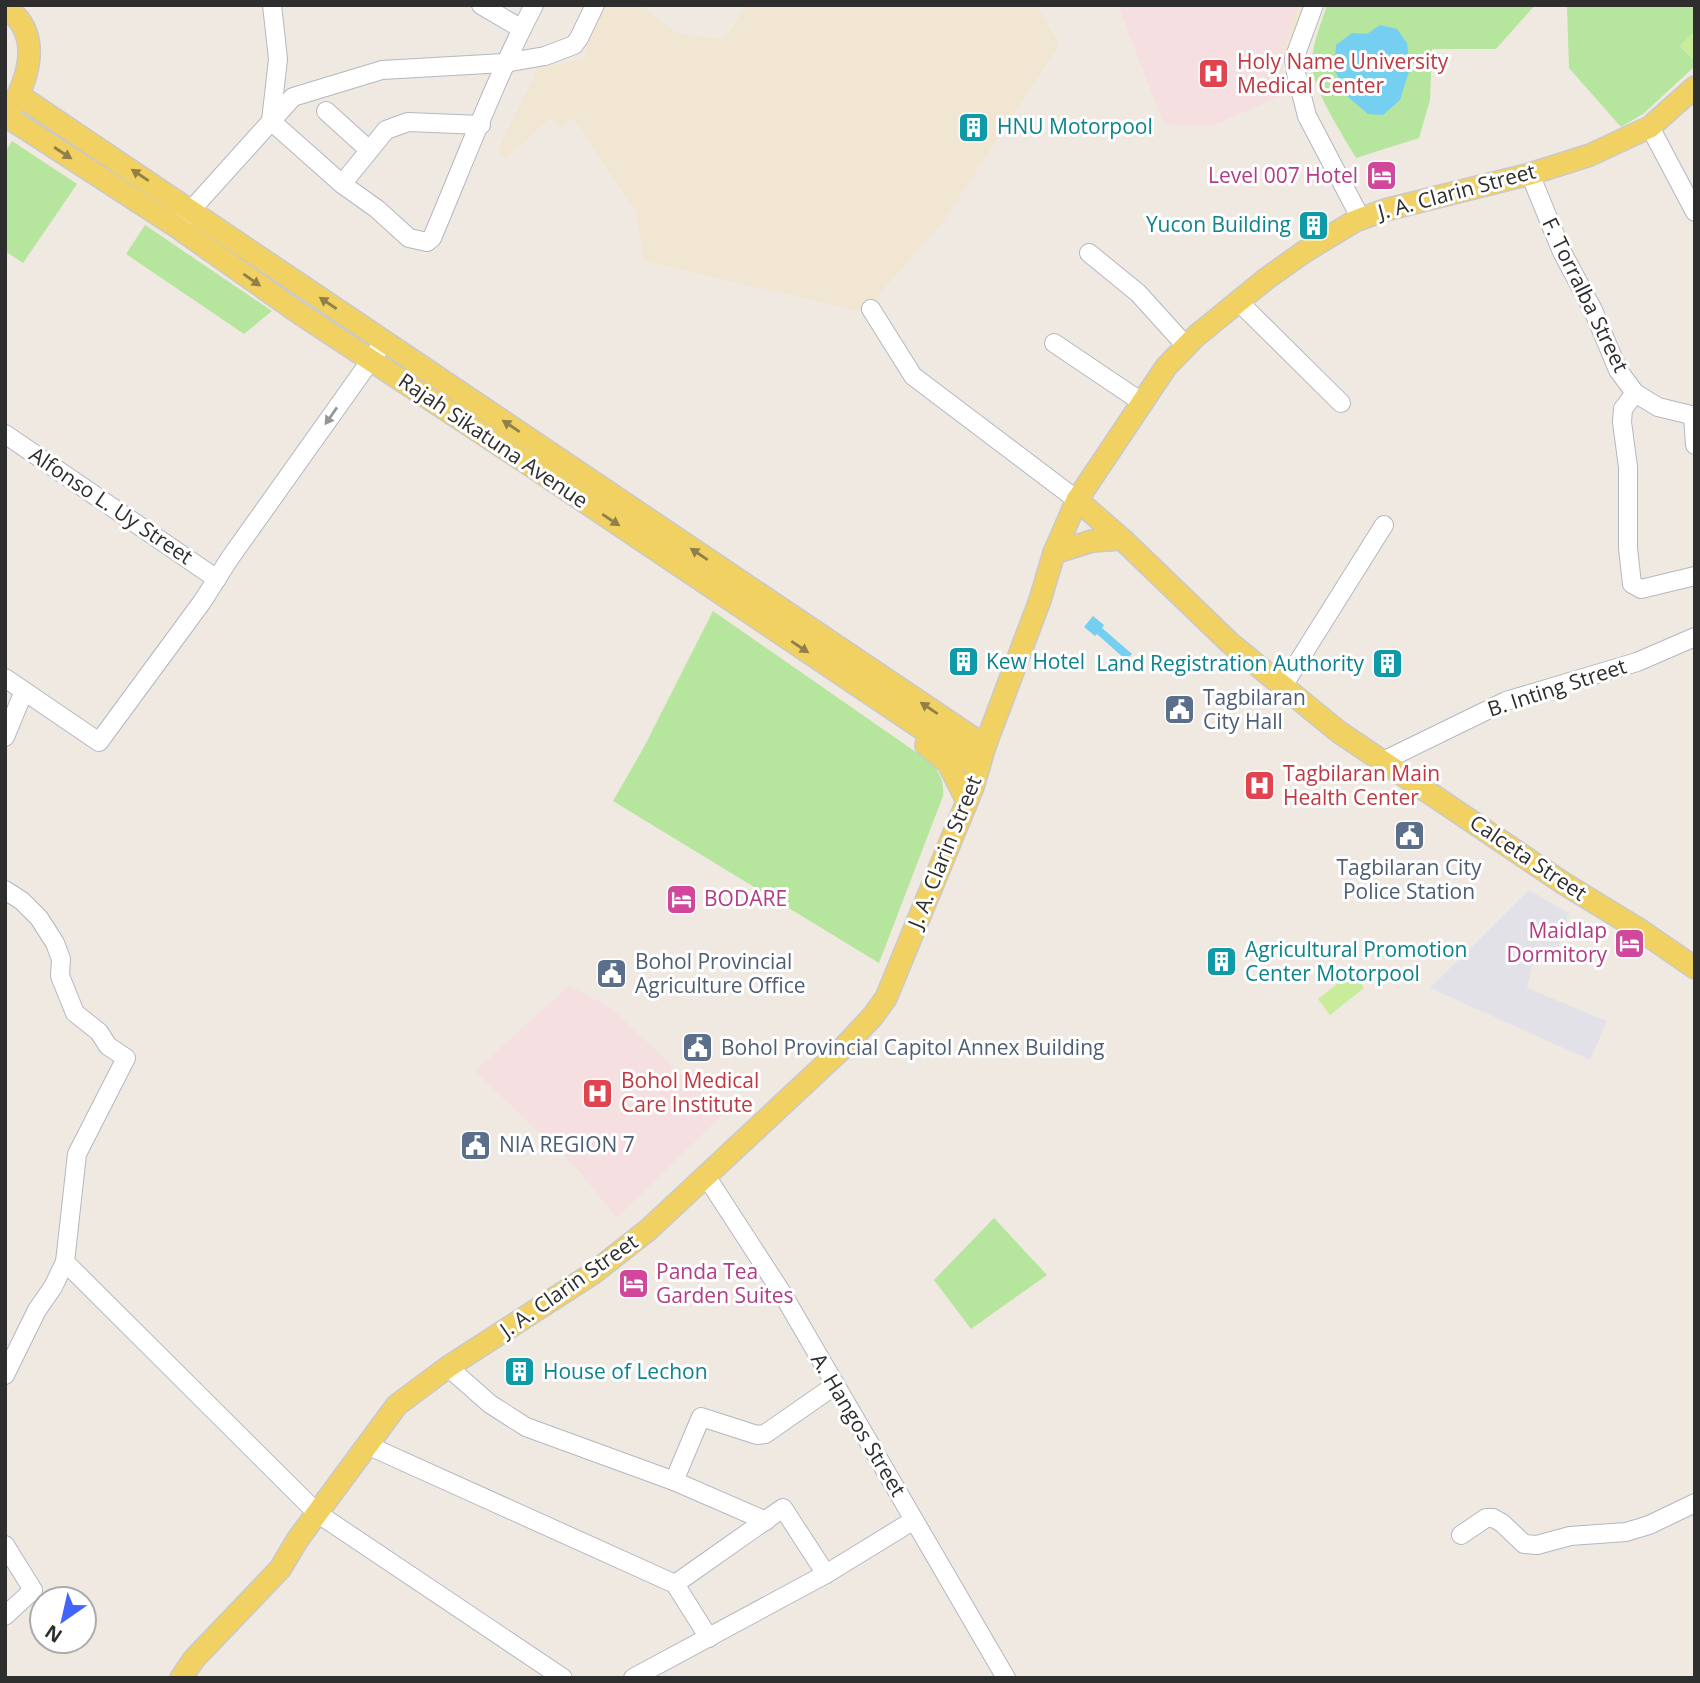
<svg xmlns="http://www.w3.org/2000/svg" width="1700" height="1683" viewBox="0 0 1700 1683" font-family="'Open Sans',sans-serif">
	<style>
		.industrial { fill: #e3e1e8 }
		.education { fill: #f0e6d1 }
		.medical { fill: #f5dfe0 }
		.green { fill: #b6e59e }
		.pitch { fill: #c9ec9a }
		.water { fill: #75cff0 }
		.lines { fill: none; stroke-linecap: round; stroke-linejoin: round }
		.minor-casing { stroke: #b4b7c1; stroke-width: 20 }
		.major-casing { stroke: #c9c9c9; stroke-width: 24 }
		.minor { stroke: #fff; stroke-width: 18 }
		.major { stroke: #f2d163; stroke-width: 21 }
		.oneway { fill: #908048 }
		.oneway2 { fill: #969696 }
		.labels { text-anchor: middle; stroke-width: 6; stroke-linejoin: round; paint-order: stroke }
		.health-label { font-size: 21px; fill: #be3a42; stroke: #fff; text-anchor: start }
		.culture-label { font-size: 21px; fill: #0d838f; stroke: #fff; text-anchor: start }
		.hotel-label { font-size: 21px; fill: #b23c85; stroke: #fff; text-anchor: end }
		.street-label { font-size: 21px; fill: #2e2e2e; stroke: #fff }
		.service-label { font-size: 21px; fill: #4e5e75; stroke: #fff; text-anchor: start }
	</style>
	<rect width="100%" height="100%" fill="#efe9e1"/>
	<path class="industrial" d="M1529 890 1569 913 1558 949 1533 962 1527 988 1607 1021 1590 1060 1430 988Z"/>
	<g class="education">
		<path d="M599 5H640L678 34 725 39 746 5H1037L1059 45 943 222 863 312 644 261 636 212 574 118 560 128 550 118 505 159 498 150 538 68 583 59Z"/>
		<path d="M1298 5H1322L1303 59 1282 54Z"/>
	</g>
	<g class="medical">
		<path d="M1118 5H1298L1282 54 1283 95 1212 126 1164 124Z"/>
		<path d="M569 986 611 1008 723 1114 617 1218 578 1170 475 1071Z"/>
	</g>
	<g class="green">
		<path d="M1327 5H1535L1496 49H1432L1430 100 1419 138 1356 158C1343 135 1312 89 1312 64 1312 44 1321 24 1327 5Z"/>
		<path d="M1567 5H1695V31L1680 46 1695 61V66L1643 114 1621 127 1569 68Z"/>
		<path d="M12 141 77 184 23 263 5 251V152Z"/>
		<path d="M145 225 272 311 244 334 126 254Z"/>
		<path d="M713 611 933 764C941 775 944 783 943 796L879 963 613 801 644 747Z"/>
		<path d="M994 1218 1047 1275 971 1329 934 1280Z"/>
	</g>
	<g class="pitch">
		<path d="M1695 31V61L1680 46Z"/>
		<path d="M1352 972 1364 988 1330 1015 1318 999Z"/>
	</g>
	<g class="water">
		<path d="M1380 25 1397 29 1407 43 1410 68 1400 100 1383 115 1368 114 1348 97 1334 69 1336 45 1352 33 1367 34Z"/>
		<path d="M1093 616 1104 625 1102 628 1132 654 1126 660 1097 634 1095 636 1084 627Z"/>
	</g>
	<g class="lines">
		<defs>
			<g id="minor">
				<path d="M272 5 278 59 271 121 342 184 377 209 409 238 427 242 432 238C465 160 495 80 534 5"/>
				<path d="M481 5 522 29"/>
				<path d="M1314 5 1294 59 1296 73 1307 116 1361 219"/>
				<path d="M326 111 369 150"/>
				<path d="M1650 127 1695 212"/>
				<path d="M1530 174 1562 252 1593 310 1618 370 1635 393 1658 407 1695 416"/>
				<path d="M342 184 386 130 408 122 481 125"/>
				<path d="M183 219 293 97 382 70 504 63 545 56 574 45 579 38 595 5"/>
				<path d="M1089 253 1138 293 1186 346"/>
				<path d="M1239 302 1341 403"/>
				<path d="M871 309 913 376 1077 500"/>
				<path d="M1054 343 1143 403"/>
				<path d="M1635 393 1623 409 1622 422 1628 467V548L1632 584 1641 589 1695 576"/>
				<path d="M1693 416 1695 445"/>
				<path d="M5 434 217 579"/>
				<path d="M5 678 99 742 202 602 230 558 378 350"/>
				<path d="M1283 686 1384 525"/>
				<path d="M5 737 24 691"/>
				<path d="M1383 761 1506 701 1637 662 1695 637"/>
				<path d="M5 890 22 901 39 918 55 943 61 959 60 976 75 1013 99 1032 108 1046 126 1058 77 1154 65 1262 317 1513 563 1678"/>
				<path d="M706 1176 782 1293 1006 1678"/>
				<path d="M448 1367 490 1404 526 1427 674 1481 701 1417 757 1435 765 1434 834 1386"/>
				<path d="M5 1375 37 1310 53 1287 65 1262"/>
				<path d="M367 1445 675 1584 709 1638"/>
				<path d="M674 1481 766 1521"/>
				<path d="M1461 1535 1486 1518H1493L1502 1523 1524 1544 1537 1545 1570 1536 1626 1532 1649 1525 1695 1503"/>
				<path d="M5 1545 33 1590 5 1616"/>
				<path d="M675 1584 783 1508 826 1574"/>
				<path d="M633 1678 826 1574 914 1520"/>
			</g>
			<g id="major">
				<path d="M5 7C45 34 28 83 6 116L177 227 299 313 533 467 979 767"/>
				<path d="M20 96 985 746"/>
				<path d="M1077 500 1122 539 1230 643 1339 732 1563 883 1640 930 1695 968"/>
				<path d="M1054 553 1092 541 1122 539"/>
				<path d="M926 745 948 763 967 801"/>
				<path d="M181 1678 194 1659 280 1569 298 1539 397 1405 448 1367 592 1274 648 1230 845 1046 873 1016 886 998 973 787 985 746 1040 600 1054 553 1077 500 1166 367 1195 337 1266 279 1304 252 1355 221 1385 210 1530 174 1590 155 1650 127 1695 87"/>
			</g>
		</defs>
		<use href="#minor" class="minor-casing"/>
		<use href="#major" class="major-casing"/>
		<use href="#minor" class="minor"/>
		<use href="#major" class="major"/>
	</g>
	<defs><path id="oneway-solid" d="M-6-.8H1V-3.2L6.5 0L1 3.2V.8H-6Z" transform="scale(1.75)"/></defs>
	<g class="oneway">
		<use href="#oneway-solid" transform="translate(63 153) rotate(33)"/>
		<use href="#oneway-solid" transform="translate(140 175) rotate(-146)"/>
		<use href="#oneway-solid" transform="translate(252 280) rotate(35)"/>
		<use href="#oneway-solid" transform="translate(328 303) rotate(-146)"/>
		<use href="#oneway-solid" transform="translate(511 426) rotate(-146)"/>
		<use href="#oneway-solid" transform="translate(611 520) rotate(34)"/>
		<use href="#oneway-solid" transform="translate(699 554) rotate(-146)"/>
		<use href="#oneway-solid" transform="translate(800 647) rotate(34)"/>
		<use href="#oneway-solid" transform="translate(929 708) rotate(-146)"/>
	</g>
	<use class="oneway2" href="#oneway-solid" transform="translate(331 416) rotate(125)"/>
	<defs>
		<symbol id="hospital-square" viewBox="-11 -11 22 22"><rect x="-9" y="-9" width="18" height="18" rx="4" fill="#e0444e" stroke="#fff"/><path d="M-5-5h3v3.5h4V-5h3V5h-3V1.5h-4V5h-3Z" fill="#fff"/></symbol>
		<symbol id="building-square" viewBox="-11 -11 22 22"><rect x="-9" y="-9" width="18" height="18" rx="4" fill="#0f9aa8" stroke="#fff"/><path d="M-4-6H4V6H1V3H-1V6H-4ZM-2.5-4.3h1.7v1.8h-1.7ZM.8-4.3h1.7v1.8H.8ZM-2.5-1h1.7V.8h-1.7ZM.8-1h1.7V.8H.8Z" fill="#fff"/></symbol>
		<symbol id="hotel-square" viewBox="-11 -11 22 22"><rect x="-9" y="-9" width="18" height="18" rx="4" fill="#d1479c" stroke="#fff"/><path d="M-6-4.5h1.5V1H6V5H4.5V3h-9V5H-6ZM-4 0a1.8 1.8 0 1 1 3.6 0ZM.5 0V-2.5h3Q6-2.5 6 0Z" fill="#fff"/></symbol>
		<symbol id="civic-square" viewBox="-11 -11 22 22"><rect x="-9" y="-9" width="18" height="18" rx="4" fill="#5c6f8a" stroke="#fff"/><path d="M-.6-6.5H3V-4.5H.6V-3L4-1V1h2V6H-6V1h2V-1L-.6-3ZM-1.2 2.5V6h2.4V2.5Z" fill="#fff"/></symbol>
	</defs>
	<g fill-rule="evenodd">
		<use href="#hospital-square" x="1196" y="56" width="35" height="35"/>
		<use href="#building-square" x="956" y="110" width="35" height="35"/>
		<use href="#hotel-square" x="1364" y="158" width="35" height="35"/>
		<use href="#building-square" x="1296" y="208" width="35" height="35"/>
		<use href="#building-square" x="946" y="644" width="35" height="35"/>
		<use href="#building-square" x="1370" y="646" width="35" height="35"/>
		<use href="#civic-square" x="1162" y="692" width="35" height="35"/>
		<use href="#hospital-square" x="1242" y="768" width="35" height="35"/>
		<use href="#civic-square" x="1392" y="818" width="35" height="35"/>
		<use href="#hotel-square" x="664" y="882" width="35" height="35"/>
		<use href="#hotel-square" x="1612" y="926" width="35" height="35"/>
		<use href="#building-square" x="1204" y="944" width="35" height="35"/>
		<use href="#civic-square" x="594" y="956" width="35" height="35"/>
		<use href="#civic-square" x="680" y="1030" width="35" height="35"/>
		<use href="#hospital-square" x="580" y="1076" width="35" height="35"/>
		<use href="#civic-square" x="458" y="1128" width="35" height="35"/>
		<use href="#hotel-square" x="616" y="1266" width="35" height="35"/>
		<use href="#building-square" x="502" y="1354" width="35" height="35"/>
	</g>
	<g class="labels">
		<g class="health-label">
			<text x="1237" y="69">Holy Name University<tspan x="1237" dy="24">Medical Center</tspan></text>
			<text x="1283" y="781">Tagbilaran Main<tspan x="1283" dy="24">Health Center</tspan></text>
			<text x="621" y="1088">Bohol Medical<tspan x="621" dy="24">Care Institute</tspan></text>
		</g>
		<g class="culture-label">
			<text x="997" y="134">HNU Motorpool</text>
			<text x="1291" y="232" text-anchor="end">Yucon Building</text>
			<text x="986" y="669">Kew Hotel</text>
			<text x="1364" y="671" text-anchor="end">Land Registration Authority</text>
			<text x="1245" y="957">Agricultural Promotion<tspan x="1245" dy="24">Center Motorpool</tspan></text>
			<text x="543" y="1379">House of Lechon</text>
		</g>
		<g class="hotel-label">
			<text x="1358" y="183">Level 007 Hotel</text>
			<text x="704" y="906" text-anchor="start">BODARE</text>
			<text x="1607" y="938">Maidlap<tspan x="1607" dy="24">Dormitory</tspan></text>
			<text x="656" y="1279" text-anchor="start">Panda Tea<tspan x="656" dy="24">Garden Suites</tspan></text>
		</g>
		<g class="street-label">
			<text transform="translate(1457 192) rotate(-15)" y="7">J. A. Clarin Street</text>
			<text transform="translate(1585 295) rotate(64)" y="7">F. Torralba Street</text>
			<text transform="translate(493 441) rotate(34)" y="7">Rajah Sikatuna Avenue</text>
			<text transform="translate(111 506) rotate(34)" y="7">Alfonso L. Uy Street</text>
			<text transform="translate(1557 688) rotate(-18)" y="7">B. Inting Street</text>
			<text transform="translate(945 852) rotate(-68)" y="7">J. A. Clarin Street</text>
			<text transform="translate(1528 858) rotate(34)" y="7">Calceta Street</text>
			<text transform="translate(569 1286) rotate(-35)" y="7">J. A. Clarin Street</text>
			<text transform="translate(858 1425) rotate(59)" y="7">A. Hangos Street</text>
		</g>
		<g class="service-label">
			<text x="1203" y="705">Tagbilaran<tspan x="1203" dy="24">City Hall</tspan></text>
			<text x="1409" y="875" text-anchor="middle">Tagbilaran City<tspan x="1409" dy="24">Police Station</tspan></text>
			<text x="635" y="969">Bohol Provincial<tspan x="635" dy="24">Agriculture Office</tspan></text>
			<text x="721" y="1055">Bohol Provincial Capitol Annex Building</text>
			<text x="499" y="1152">NIA REGION 7</text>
		</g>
	</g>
	<rect width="1700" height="1683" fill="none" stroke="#2e2e2e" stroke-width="14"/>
	<g transform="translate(63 1620) rotate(214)"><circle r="33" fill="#ffffff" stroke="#ababab" stroke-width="2"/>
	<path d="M0-5L12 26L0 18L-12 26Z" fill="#4264fb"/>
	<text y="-10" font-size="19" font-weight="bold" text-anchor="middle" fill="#2e2e2e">N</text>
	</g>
</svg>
